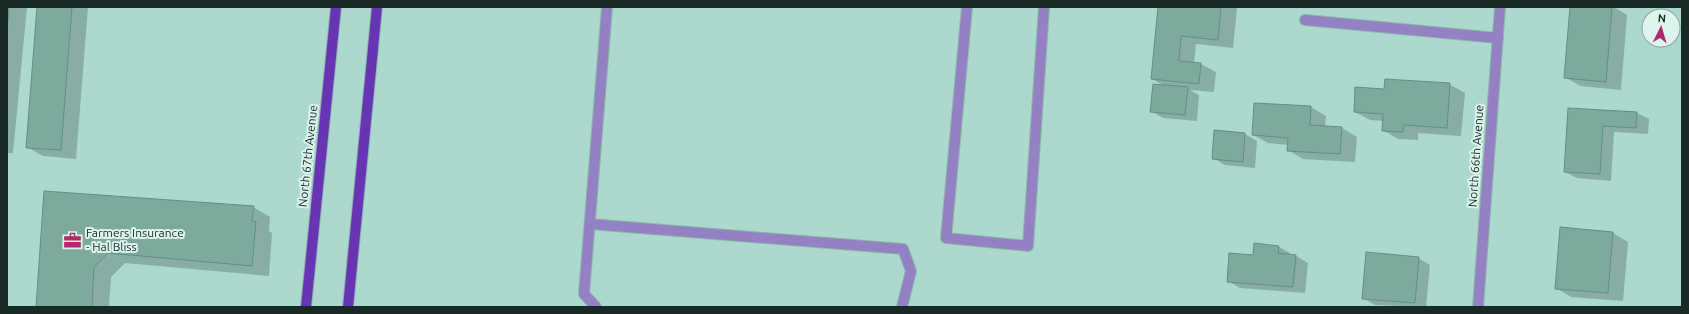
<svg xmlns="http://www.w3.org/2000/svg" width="1689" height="314" viewBox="0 0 1689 314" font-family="Ubuntu,sans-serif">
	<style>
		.shadow { fill: #0003 }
		.building { fill: #7eaa9e; stroke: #638e83 }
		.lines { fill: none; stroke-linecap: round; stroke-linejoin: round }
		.minor-casing { stroke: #8eb6ab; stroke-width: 12 }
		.major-casing { stroke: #8eb6ab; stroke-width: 12 }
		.minor { stroke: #9481c3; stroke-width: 10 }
		.major { stroke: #6735b3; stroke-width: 10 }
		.labels { text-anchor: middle; stroke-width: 4; stroke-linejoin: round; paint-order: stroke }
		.street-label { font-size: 12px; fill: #182a25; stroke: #ddf4ee }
		.poi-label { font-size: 12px; fill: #182a25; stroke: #ddf4ee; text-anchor: start }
	</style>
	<rect width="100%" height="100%" fill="#abd9cd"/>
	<g class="shadow">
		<path d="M7 7H27L13 153H7Z"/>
		<path d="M38 7H88L76 159 43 156 27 147Z"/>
		<path d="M1159 7H1237L1233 48 1196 44 1194 63 1201 64 1216 72 1214 92 1190 90 1199 95 1197 121 1163 118 1151 111 1165 86 1152 79Z"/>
		<path d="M1571 7H1614L1627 15 1621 90 1580 86 1565 77Z"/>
		<path d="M1449 84 1465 93 1461 136 1418 133V140L1398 139 1383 130 1384 121 1370 120 1355 112 1385 91Z"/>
		<path d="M1311 107 1326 116 1325 127 1342 128 1357 137 1355 162 1303 159 1288 150 1289 145 1268 143 1253 135Z"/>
		<path d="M1569 109 1637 113 1649 119 1648 134 1614 132 1611 181 1577 178 1565 172Z"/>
		<path d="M1215 131 1245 134 1257 141 1255 168 1225 165 1213 158Z"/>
		<path d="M45 193 253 207 270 217 269 231 272 233 269 276 125 263 111 277 109 307H37Z"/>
		<path d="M1613 233 1628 242 1623 301 1571 297 1556 288Z"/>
		<path d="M1279 247 1290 253V255L1296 256 1308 263 1305 293 1240 288 1228 281 1254 256Z"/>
		<path d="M1418 258 1430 265 1426 307 1375 305 1363 298Z"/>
	</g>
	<g class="building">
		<path d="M7 7H9L7 33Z"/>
		<path d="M37 7H72L61 150 26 148Z"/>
		<path d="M1158 7H1221L1218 40 1181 36 1179 61 1201 63 1199 84 1151 79Z"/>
		<path d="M1570 7H1612L1606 82 1564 78Z"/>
		<path d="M1385 79 1450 83 1447 128 1404 125 1403 132 1382 131 1383 114 1354 112 1355 87 1384 89Z"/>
		<path d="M1153 84 1188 87 1185 115 1150 112Z"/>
		<path d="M1254 103 1311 106 1310 125 1342 127 1340 154 1287 151 1288 138 1252 135Z"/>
		<path d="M1568 108 1637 112 1636 128 1603 126 1600 174 1564 172Z"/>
		<path d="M1214 130 1245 133 1243 162 1212 159Z"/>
		<path d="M44 191 254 206 252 221 256 222 252 266 108 253 94 267 92 307H36Z"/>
		<path d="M1560 227 1613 232 1608 293 1555 289Z"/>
		<path d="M1254 243 1279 246 1278 253 1296 255 1293 287 1227 282 1229 253 1253 255Z"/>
		<path d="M1366 252 1419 257 1415 303 1362 299Z"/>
	</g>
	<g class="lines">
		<defs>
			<g id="minor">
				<path d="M967 7 946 238 1028 246 1044 7"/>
				<path d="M1305 20 1498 38"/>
				<path d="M590 224 903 249 911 271 902 307"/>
				<path d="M596 307 584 294 607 7"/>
				<path d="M1478 307 1500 7"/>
			</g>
			<g id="major">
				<path d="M306 307 336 7"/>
				<path d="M348 307 377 7"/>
			</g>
		</defs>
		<use href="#minor" class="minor-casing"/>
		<use href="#major" class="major-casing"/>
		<use href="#minor" class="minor"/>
		<use href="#major" class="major"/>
	</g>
	<defs>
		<symbol id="office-bare" viewBox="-9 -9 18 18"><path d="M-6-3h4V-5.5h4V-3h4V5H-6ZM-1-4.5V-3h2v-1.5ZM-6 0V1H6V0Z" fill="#b1296a" stroke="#ddf4ee" stroke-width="2.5" paint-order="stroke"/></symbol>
	</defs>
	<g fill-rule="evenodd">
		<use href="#office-bare" x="60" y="228" width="25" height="25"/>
	</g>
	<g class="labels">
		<g class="street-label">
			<text transform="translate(308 156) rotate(-84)" y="4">North 67th Avenue</text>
			<text transform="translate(1476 156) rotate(-86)" y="4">North 66th Avenue</text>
		</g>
		<g class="poi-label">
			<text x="86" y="237">Farmers Insurance<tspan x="86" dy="14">- Hal Bliss</tspan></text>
		</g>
	</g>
	<rect width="1689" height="314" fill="none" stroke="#182a25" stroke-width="16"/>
	<g transform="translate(1661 28) rotate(5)"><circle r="19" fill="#ddf4ee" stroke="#8ea39e"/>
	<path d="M0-3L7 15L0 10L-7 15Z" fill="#b1296a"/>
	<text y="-6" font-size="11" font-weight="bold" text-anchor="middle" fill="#182a25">N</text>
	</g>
</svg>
